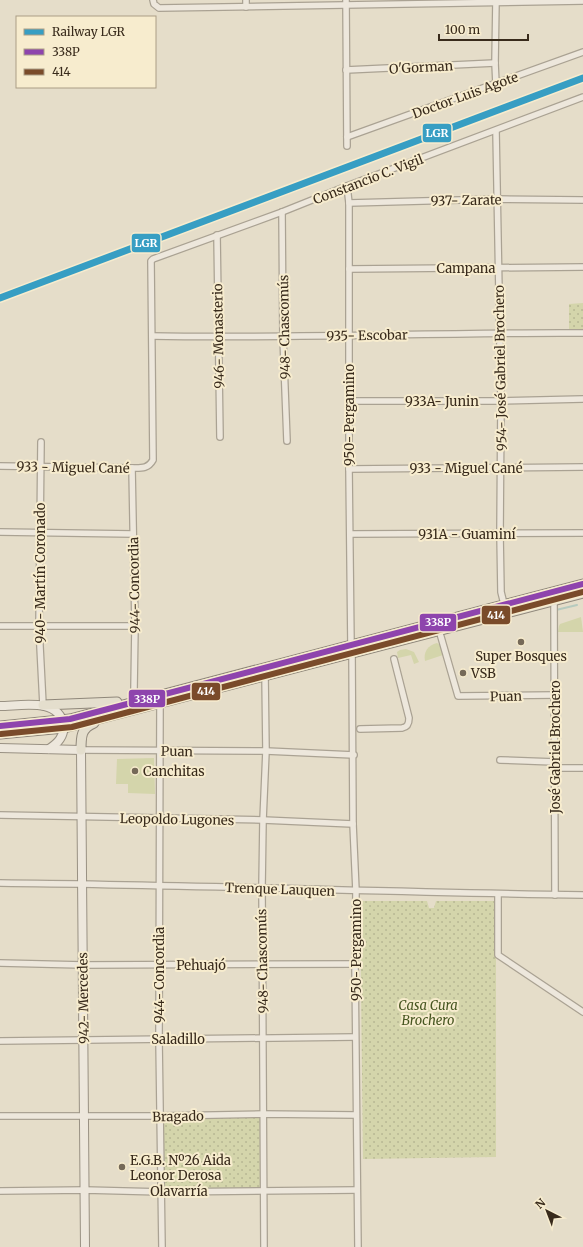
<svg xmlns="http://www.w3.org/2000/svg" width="583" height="1247" viewBox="0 0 583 1247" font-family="Merriweather,serif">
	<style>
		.green { fill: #d4d5ab }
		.park { fill: url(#park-dots) }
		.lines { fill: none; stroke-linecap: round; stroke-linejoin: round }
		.stream { stroke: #b6cabe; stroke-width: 2 }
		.minor-casing { stroke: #aaa293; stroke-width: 8 }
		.secondary-casing { stroke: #999183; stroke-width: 10 }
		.primary-casing { stroke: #8f877a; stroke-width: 11 }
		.minor { stroke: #ede7dc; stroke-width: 5.5 }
		.secondary { stroke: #ede7dc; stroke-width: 8 }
		.primary { stroke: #e4decd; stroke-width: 9 }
		.bus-1-casing { stroke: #f7ecce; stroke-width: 9 }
		.bus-2-casing { stroke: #f7ecce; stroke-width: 9 }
		.bus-1 { stroke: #8e44ad; stroke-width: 6 }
		.bus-2 { stroke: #7a4b2a; stroke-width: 6 }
		.rail-1-casing { stroke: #f7ecce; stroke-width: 10 }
		.rail-1 { stroke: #379ec3; stroke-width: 7 }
		.poi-dot { fill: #756958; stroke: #f7ecce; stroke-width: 1.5 }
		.labels { text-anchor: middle; stroke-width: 4; stroke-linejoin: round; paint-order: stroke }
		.street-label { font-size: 13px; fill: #382a1b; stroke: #f7ecce }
		.poi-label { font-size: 13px; fill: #382a1b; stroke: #f7ecce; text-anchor: start }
		.park-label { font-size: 13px; font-style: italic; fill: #475621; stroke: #f7ecce }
		.line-badge { stroke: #f7ecce; stroke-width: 1.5 }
		.badge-label { font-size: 11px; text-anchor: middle; font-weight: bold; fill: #fff }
	</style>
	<defs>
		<pattern id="park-dots" width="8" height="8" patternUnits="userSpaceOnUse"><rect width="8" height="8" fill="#d4d5ab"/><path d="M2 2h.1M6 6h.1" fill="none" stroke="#b7b793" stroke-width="1.8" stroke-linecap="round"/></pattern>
	</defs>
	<rect width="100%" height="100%" fill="#e5ddc9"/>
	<g class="green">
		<path d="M581 617 583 632H558L559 626 560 624Z"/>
		<path d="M437 643 440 645 443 655 425 661C423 652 428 645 437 643Z"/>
		<path d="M406 649 414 652 419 662 414 664 411 655 398 658 397 652 400 650Z"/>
		<path d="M154 758 155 794 128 793V784H116L117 759Z"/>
	</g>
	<g class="park">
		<path d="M583 303V331H569V304Z"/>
		<path d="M360 901H427L429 908H434L436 901H496V1157L363 1159Z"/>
		<path d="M263 1114 264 1191 162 1192 160 1116Z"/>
	</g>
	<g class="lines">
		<path class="stream" d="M556 610 577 605"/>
		<defs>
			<g id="minor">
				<path d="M153 0 154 4 159 8 583 1"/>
				<path d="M246 0V7"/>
				<path d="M346 0 347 146"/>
				<path d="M496 0 495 63 496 84"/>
				<path d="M346 70 495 63"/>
				<path d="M496 131 501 401 500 534 501 592 504 604"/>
				<path d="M347 137 583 52"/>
				<path d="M347 186 349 203V469L351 645"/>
				<path d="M349 203 497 199 583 200"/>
				<path d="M282 212 283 337 287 441"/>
				<path d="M217 235 220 437"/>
				<path d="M349 269 583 267"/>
				<path d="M152 336C296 339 439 332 583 333"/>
				<path d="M350 401H501L583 399"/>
				<path d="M41 442 39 627 43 705"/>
				<path d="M0 466 132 468C141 468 148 469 153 460L151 261 153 259 282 212 347 186 583 97"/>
				<path d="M132 468 135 626 134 689 136 702"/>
				<path d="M349 469 583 467"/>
				<path d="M0 532 133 534"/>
				<path d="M351 534 583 533"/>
				<path d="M554 600 555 895"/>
				<path d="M0 626H135"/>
				<path d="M439 630 458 696 555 695"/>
				<path d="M352 652 353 824 356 891 355 964 358 1247"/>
				<path d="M160 703 159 1040 162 1247"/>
				<path d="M360 729 402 728C408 727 409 723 409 718L394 659"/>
				<path d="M81 750 266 751 354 755"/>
				<path d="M500 760 555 762"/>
				<path d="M555 768H583"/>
				<path d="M0 815 263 820 353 824"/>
				<path d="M0 883C194 885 389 892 583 895"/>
				<path d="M498 894V955L583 1012"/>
				<path d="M0 963 83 965 355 964"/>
				<path d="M0 1041 355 1037"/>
				<path d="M0 1116H160L263 1114 356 1115"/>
				<path d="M0 1191 85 1190 162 1192 357 1190"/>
				<path d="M264 1247 262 887 263 820 266 751 265 675"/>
			</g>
			<g id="secondary">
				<path d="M0 706C20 706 60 697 63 725 65 736 58 743 49 749"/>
				<path d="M0 748 81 750 85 1247"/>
			</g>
			<g id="primary">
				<path d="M43 705 117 702"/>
				<path d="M0 726 70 719 583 584"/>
				<path d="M0 734 64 728 583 593"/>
				<path d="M81 750C81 737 81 728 94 723"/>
			</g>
		</defs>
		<use href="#minor" class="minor-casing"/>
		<use href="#secondary" class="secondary-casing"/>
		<use href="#primary" class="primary-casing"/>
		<use href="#minor" class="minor"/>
		<use href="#secondary" class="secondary"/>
		<use href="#primary" class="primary"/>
		<defs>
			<path id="bus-1" d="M0 726 70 719 583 584"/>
			<path id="bus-2" d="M1 734 72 727 583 592"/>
		</defs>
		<use href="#bus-1" class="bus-1-casing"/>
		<use href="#bus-2" class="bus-2-casing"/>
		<use href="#bus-1" class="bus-1"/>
		<use href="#bus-2" class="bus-2"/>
		<defs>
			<path id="rail-1" d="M0 298 583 78"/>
		</defs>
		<use href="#rail-1" class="rail-1-casing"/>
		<use href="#rail-1" class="rail-1"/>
	</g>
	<g class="poi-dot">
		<circle cx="521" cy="642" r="4"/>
		<circle cx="463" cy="673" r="4"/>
		<circle cx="135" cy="771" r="4"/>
		<circle cx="122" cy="1167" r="4"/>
	</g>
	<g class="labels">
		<g class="street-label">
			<text transform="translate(421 67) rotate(-3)" y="5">O'Gorman</text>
			<text transform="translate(465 95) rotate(-20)" y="5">Doctor Luis Agote</text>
			<text transform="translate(368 179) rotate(-21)" y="5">Constancio C. Vigil</text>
			<text transform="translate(466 200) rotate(-1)" y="5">937- Zarate</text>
			<text x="466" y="273">Campana</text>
			<text transform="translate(284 327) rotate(-91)" y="5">948- Chascomús</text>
			<text transform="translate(367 335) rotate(-1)" y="5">935- Escobar</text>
			<text transform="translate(218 336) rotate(-91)" y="5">946- Monasterio</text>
			<text transform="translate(500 368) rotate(-91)" y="5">954- José Gabriel Brochero</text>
			<text x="442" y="406">933A- Junin</text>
			<text transform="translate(349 415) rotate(-90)" y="5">950- Pergamino</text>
			<text transform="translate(73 467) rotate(1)" y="5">933 - Miguel Cané</text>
			<text x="466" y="473">933 - Miguel Cané</text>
			<text x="467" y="539">931A - Guaminí</text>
			<text transform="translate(40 573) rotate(-90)" y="5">940- Martín Coronado</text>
			<text transform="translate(134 585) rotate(-91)" y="5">944- Concordia</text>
			<text transform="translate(506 696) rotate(-1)" y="5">Puan</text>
			<text transform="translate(555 747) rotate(-90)" y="5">José Gabriel Brochero</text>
			<text transform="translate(177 751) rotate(1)" y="5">Puan</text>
			<text transform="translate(177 819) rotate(1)" y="5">Leopoldo Lugones</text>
			<text transform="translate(280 889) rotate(2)" y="5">Trenque Lauquen</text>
			<text transform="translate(356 950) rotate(-90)" y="5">950- Pergamino</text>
			<text transform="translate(262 961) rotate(-91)" y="5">948- Chascomús</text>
			<text x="201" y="970">Pehuajó</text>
			<text transform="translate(159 975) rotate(-90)" y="5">944- Concordia</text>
			<text transform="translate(83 998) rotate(-91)" y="5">942- Mercedes</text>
			<text x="178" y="1044">Saladillo</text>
			<text transform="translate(178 1116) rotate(-1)" y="5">Bragado</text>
			<text x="179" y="1196">Olavarría</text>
		</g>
		<g class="poi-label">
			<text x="521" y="661" text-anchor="middle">Super Bosques</text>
			<text x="471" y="678">VSB</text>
			<text x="143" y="776">Canchitas</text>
			<text x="130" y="1165">E.G.B. Nº26 Aida<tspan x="130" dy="15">Leonor Derosa</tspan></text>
		</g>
		<g class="park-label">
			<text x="428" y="1010">Casa Cura<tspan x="428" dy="15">Brochero</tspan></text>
		</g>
	</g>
	<g class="line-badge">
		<rect x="422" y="123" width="30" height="20" rx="4" fill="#379ec3"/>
		<rect x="131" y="233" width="30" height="20" rx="4" fill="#379ec3"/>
		<rect x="481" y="605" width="30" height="20" rx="4" fill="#7a4b2a"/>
		<rect x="419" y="613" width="38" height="19" rx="4" fill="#8e44ad"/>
		<rect x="191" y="682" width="30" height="19" rx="4" fill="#7a4b2a"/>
		<rect x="128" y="689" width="38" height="19" rx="4" fill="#8e44ad"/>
	</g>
	<g class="badge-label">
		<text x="437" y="137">LGR</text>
		<text x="146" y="247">LGR</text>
		<text x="496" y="619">414</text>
		<text x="438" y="626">338P</text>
		<text x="206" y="695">414</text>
		<text x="147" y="703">338P</text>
	</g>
	<rect x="16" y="16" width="140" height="72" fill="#f7ecce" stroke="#ab9e86"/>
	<rect x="24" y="29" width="20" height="6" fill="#379ec3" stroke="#ab9e86"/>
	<text x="52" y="36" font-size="12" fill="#382a1b">Railway LGR</text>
	<rect x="24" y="49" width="20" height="6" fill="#8e44ad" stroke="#ab9e86"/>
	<text x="52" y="56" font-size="12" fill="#382a1b">338P</text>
	<rect x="24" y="69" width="20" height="6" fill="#7a4b2a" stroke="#ab9e86"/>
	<text x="52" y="76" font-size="12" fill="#382a1b">414</text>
	<g transform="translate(547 1211) rotate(318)" stroke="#f7ecce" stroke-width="3" paint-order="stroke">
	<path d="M0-3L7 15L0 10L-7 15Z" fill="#382a1b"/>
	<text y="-6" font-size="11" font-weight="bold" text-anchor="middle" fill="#382a1b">N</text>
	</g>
	<path d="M439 34v6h89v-6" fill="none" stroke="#382a1b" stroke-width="2"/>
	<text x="445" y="34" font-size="12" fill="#382a1b" stroke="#f7ecce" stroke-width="3" paint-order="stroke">100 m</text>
</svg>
